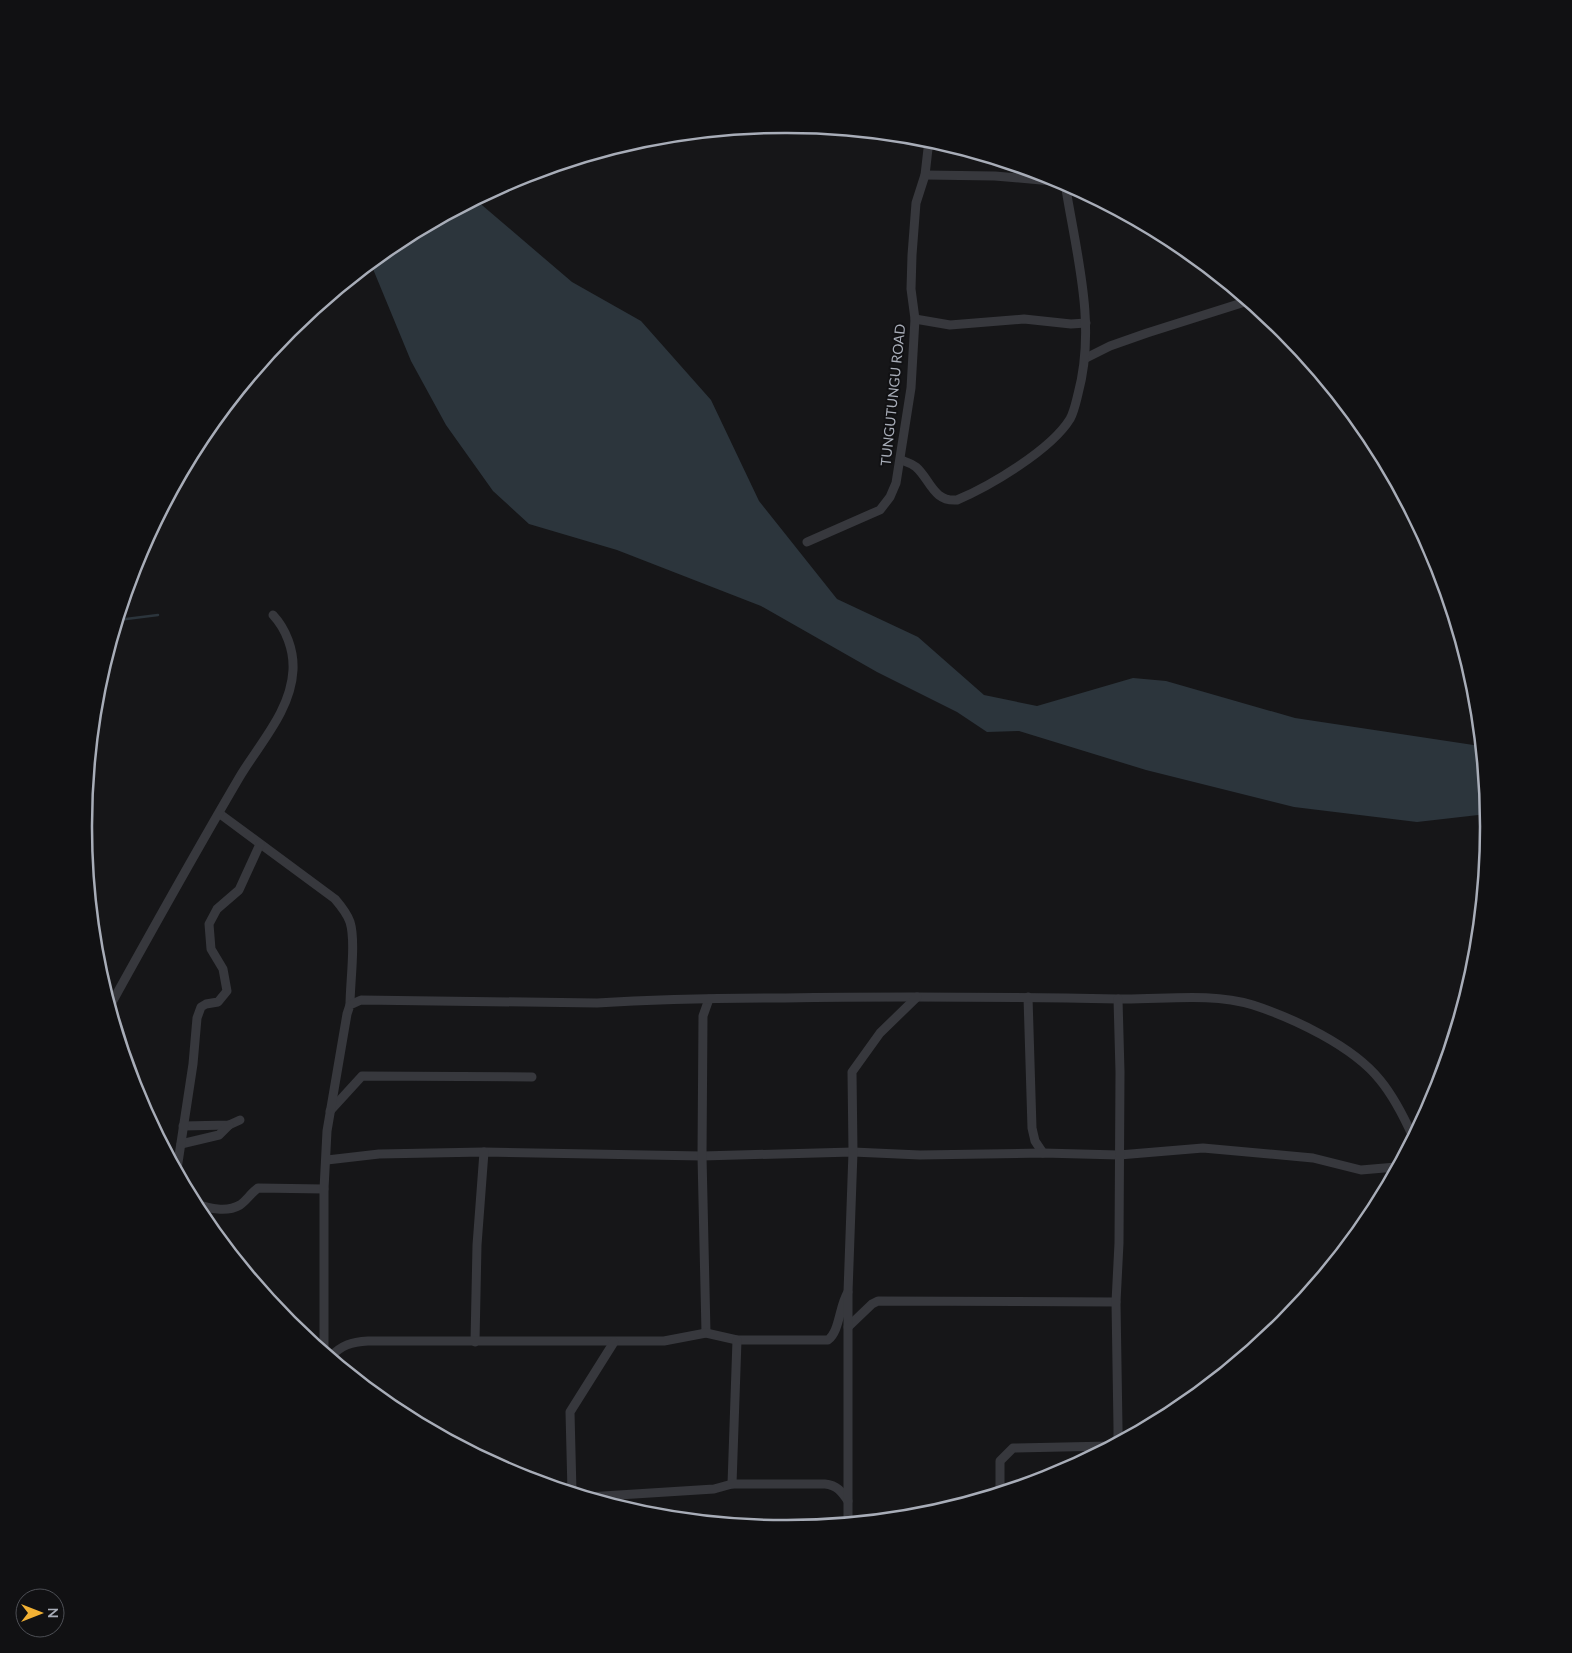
<svg xmlns="http://www.w3.org/2000/svg" width="1572" height="1653" viewBox="0 0 1572 1653" font-family="Lato,sans-serif">
	<style>
		.water { fill: #2c353c }
		.lines { fill: none; stroke-linecap: round; stroke-linejoin: round }
		.stream { stroke: #2c353c; stroke-width: 2.5 }
		.street { stroke: #37383d; stroke-width: 9 }
		.labels { text-anchor: middle; stroke-width: 4; stroke-linejoin: round; paint-order: stroke }
		.street-label { font-size: 14px; fill: #a8adb8; stroke: #111113 }
		.rim { fill: none; stroke: #a8adb8; stroke-width: 2.5 }
	</style>
	<rect width="100%" height="100%" fill="#161618"/>
	<path class="water" d="M476 200 572 282 641 321 711 400 759 501 837 599 918 637 984 695 1037 706 1133 678 1166 681 1295 718 1480 746 1487 814 1417 822 1294 807 1146 770 1019 731 987 732 957 712 877 672 761 606 617 550 529 524 493 491 446 425 411 361 373 269 369 265 396 242Z"/>
	<g class="lines">
		<path class="stream" d="M118 620 158 615"/>
		<g class="street">
			<path d="M925 175 995 176 1063 182"/>
			<path d="M915 319 950 325 1024 319 1071 324 1086 323"/>
			<path d="M1086 358 1110 346 1147 333 1248 301"/>
			<path d="M901 460C906 462 911 463 916 467 930 479 933 502 957 500 990 486 1051 450 1070 419 1074 412 1076 402 1078 394 1097 324 1076 253 1065 183"/>
			<path d="M807 542 880 510 890 497 896 483 911 388 915 319 911 289 912 255 916 203 925 175 929 140"/>
			<path d="M220 814 335 899C341 906 347 913 350 922 356 941 350 983 350 1005"/>
			<path d="M1028 997 1032 1128 1035 1141 1043 1153"/>
			<path d="M110 1006C152 930 195 853 239 778 259 744 291 711 293 670 294 650 286 629 273 615"/>
			<path d="M330 1111 362 1076 532 1077"/>
			<path d="M183 1126 229 1125 240 1120"/>
			<path d="M181 1144 219 1135 229 1125"/>
			<path d="M327 1160 379 1154 484 1152 702 1156 853 1152 920 1155 1043 1153 1119 1155 1203 1148 1313 1158 1361 1170 1396 1167"/>
			<path d="M177 1169 193 1064 197 1018 201 1007 206 1004 218 1002 227 991 223 969 211 949 209 924 217 909 239 890 260 844"/>
			<path d="M195 1204C209 1208 226 1213 240 1205 246 1201 251 1193 258 1188L324 1189"/>
			<path d="M848 1327 872 1304 878 1301 1116 1302"/>
			<path d="M706 1333 702 1156 703 1016 709 999"/>
			<path d="M475 1342 477 1245 484 1152"/>
			<path d="M324 1352V1189L327 1131 347 1014 350 1005 361 1000 597 1003C659 999 722 998 785 998 896 996 1007 997 1118 999 1161 1000 1210 992 1253 1005 1293 1018 1353 1046 1380 1080 1394 1097 1404 1117 1413 1137"/>
			<path d="M330 1357C342 1345 351 1342 368 1341H664L706 1333 737 1340H828C840 1331 839 1306 848 1292"/>
			<path d="M1114 1444 1118 1437V1428L1116 1302 1119 1243 1120 1072 1118 999"/>
			<path d="M732 1484 737 1340"/>
			<path d="M572 1492 570 1412 614 1342"/>
			<path d="M1000 1492V1461L1013 1448 1110 1446"/>
			<path d="M587 1497 714 1489 732 1484H825C837 1485 842 1492 848 1501"/>
			<path d="M848 1523V1292L853 1152 852 1072 880 1033 917 997"/>
		</g>
	</g>
	<g class="labels">
		<g class="street-label">
			<text transform="translate(893 395) rotate(-84)" y="5">TUNGUTUNGU ROAD</text>
		</g>
	</g>
	<path d="M0 0H1572V1653H0ZM785 133H787A693 693 0 0 1 1480 826V827A693 693 0 0 1 787 1520H785A693 693 0 0 1 92 827V826A693 693 0 0 1 785 133Z" fill="#111113" fill-rule="evenodd"/>
	<path class="rim" d="M785 133H787A693 693 0 0 1 1480 826V827A693 693 0 0 1 787 1520H785A693 693 0 0 1 92 827V826A693 693 0 0 1 785 133Z"/>
	<g transform="translate(40 1613) rotate(90)"><circle r="24" fill="#111113" stroke="#4d4f55"/>
	<path d="M0-4L9 19L0 12L-9 19Z" fill="#f2b134"/>
	<text y="-8" font-size="14" font-weight="bold" text-anchor="middle" fill="#a8adb8">N</text>
	</g>
</svg>
